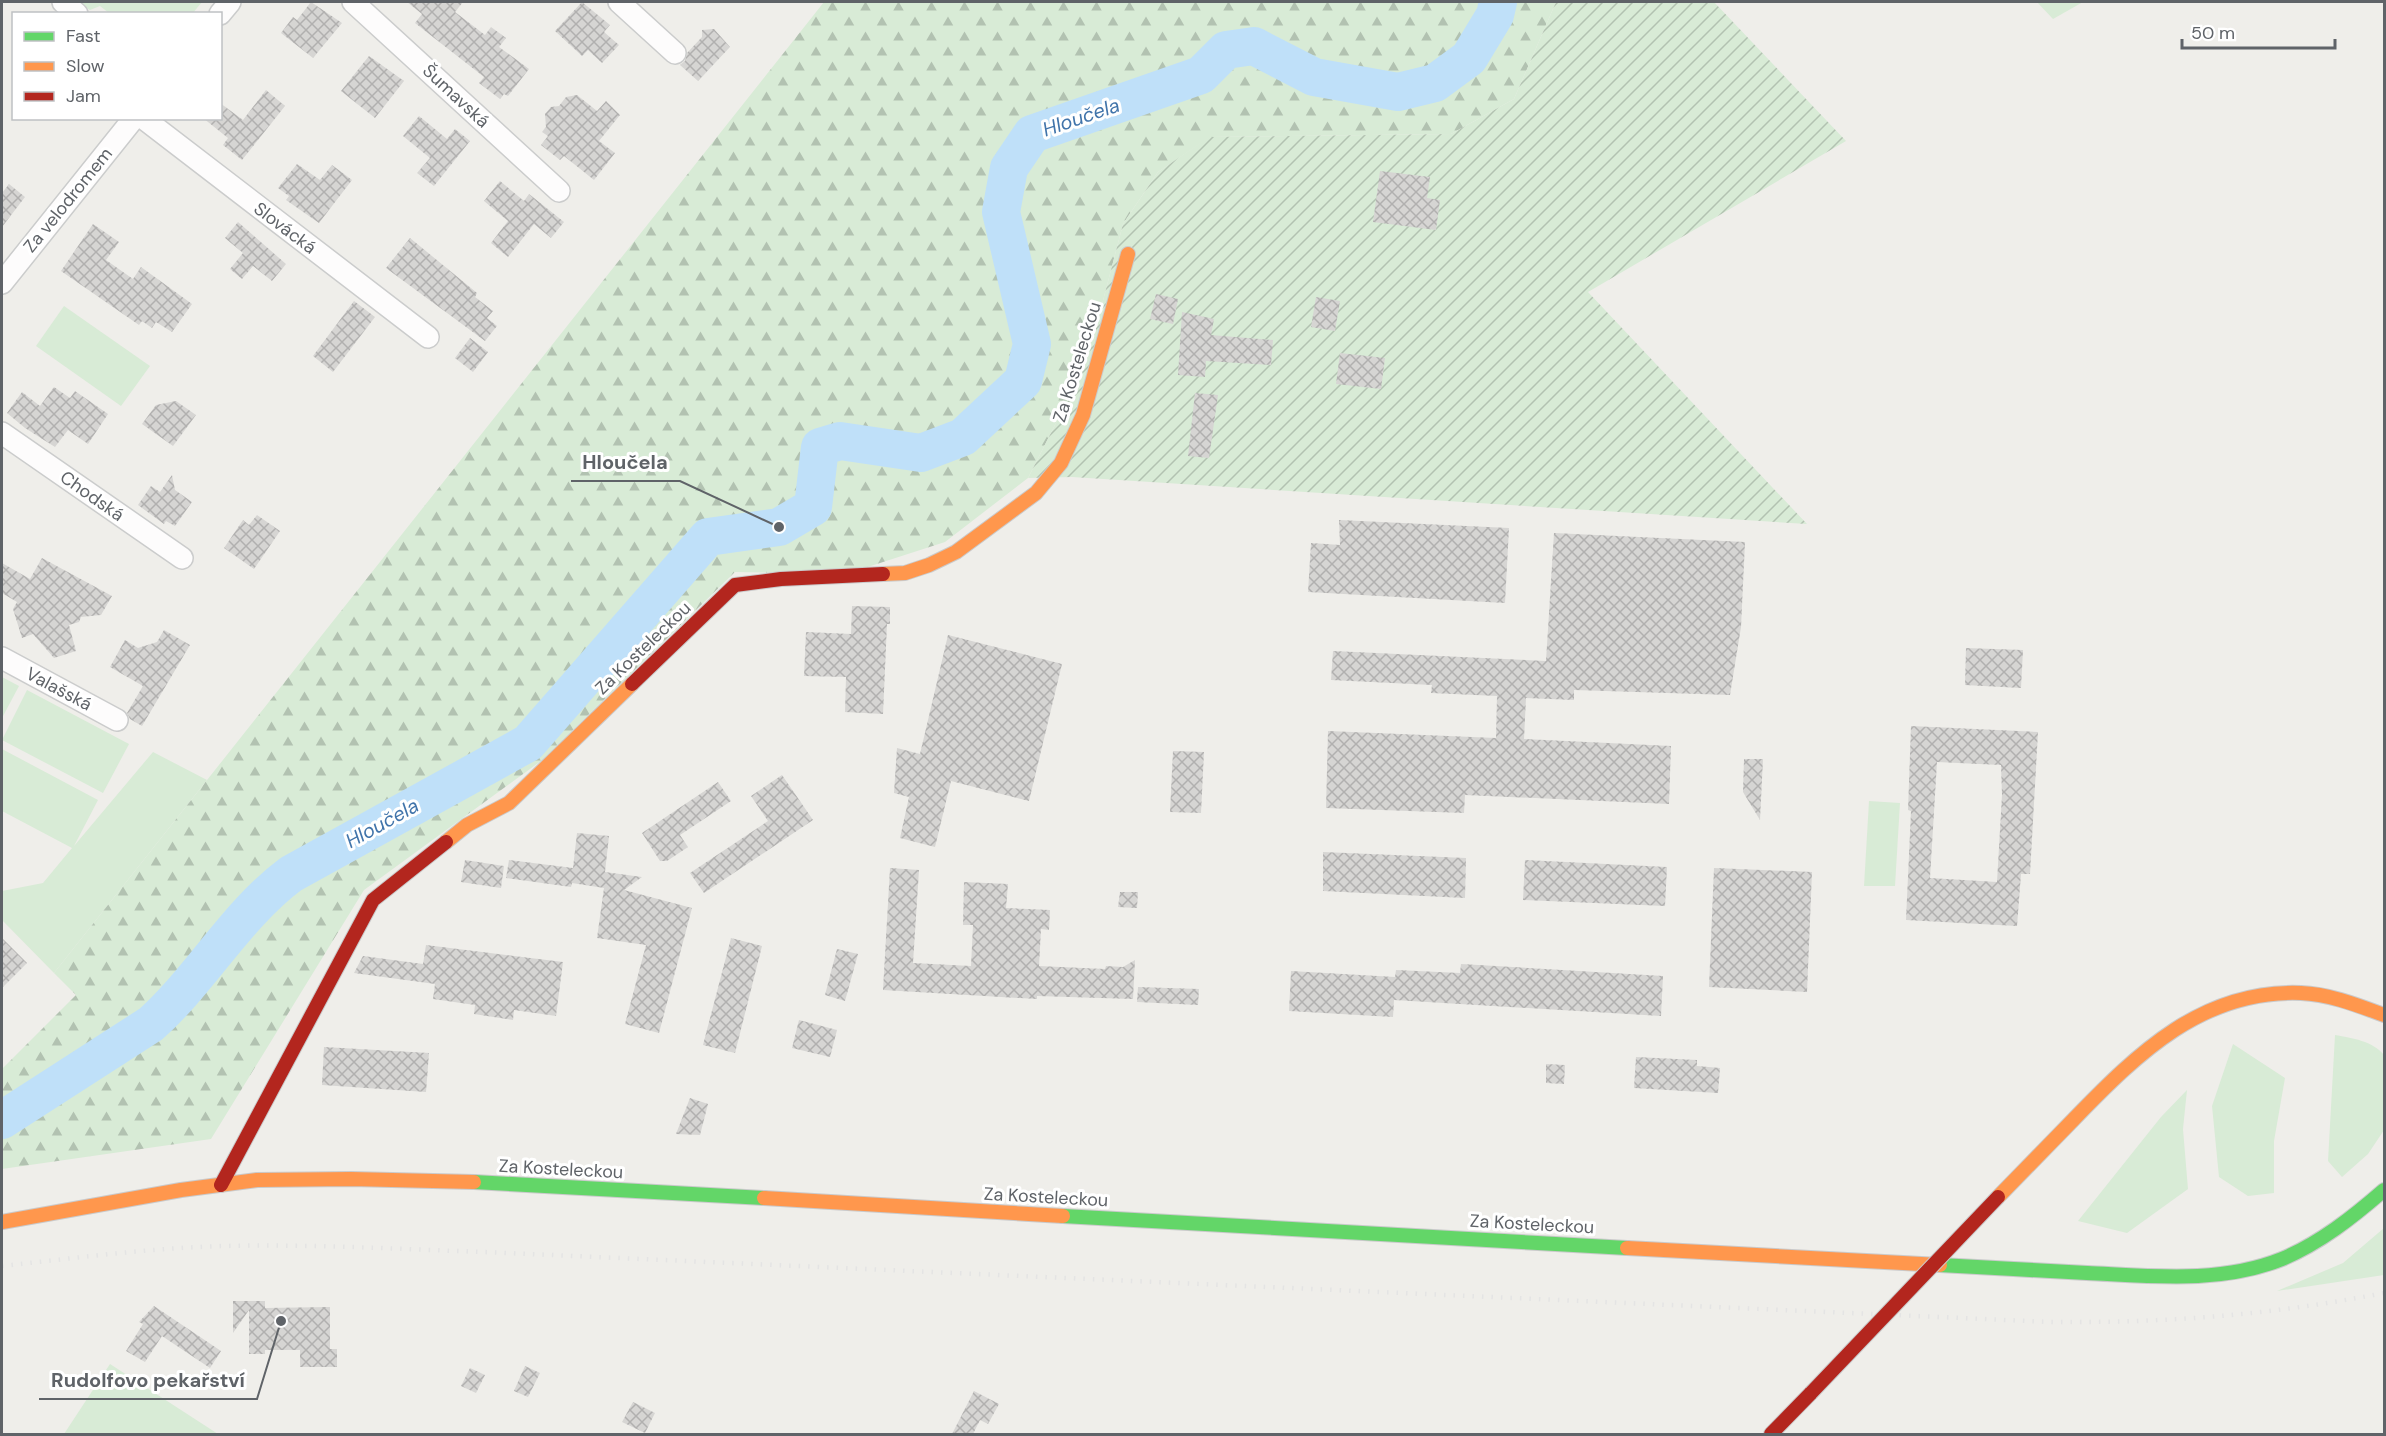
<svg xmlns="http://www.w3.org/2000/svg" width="2386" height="1436" viewBox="0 0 2386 1436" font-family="'DM Sans',sans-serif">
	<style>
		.grass { fill: #d8ebd6 }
		.forest { fill: url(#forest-firs) }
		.garden { fill: url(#garden-furrows) }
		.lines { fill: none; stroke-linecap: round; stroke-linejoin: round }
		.river { stroke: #bfe0f9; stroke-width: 38 }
		.building { fill: url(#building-cross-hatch); fill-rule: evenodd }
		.street-casing { stroke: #cbcccc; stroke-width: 24 }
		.fast-casing { stroke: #cacacb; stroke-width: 16 }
		.slow-casing { stroke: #cacacb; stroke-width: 16 }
		.jam-casing { stroke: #cacacb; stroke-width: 16 }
		.street { stroke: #fdfcfc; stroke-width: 21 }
		.fast { stroke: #63d668; stroke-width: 14 }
		.slow { stroke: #ff974d; stroke-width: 14 }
		.jam { stroke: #b3261e; stroke-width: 14 }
		.rail { stroke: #e4e4e4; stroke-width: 4.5; stroke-dasharray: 1.5 8; stroke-linecap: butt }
		.jam-bridge-casing { stroke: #cacacb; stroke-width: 16; stroke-linecap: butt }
		.jam-bridge { stroke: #b3261e; stroke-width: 14 }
		.labels { text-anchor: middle; stroke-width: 6; stroke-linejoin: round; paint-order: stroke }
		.street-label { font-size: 18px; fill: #5f6368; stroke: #fff }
		.water-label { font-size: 20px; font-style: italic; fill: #4174aa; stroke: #fff }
		.leader { fill: none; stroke: #5f6368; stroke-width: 2 }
		.callout-dot { fill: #5f6368; stroke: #fff; stroke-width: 2 }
		.callout-label { font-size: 20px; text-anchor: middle; font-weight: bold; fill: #5f6368; stroke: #fff; stroke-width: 6; stroke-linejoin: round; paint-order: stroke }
	</style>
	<defs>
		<pattern id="forest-firs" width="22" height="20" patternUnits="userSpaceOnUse" patternTransform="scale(1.5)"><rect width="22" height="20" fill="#d8ebd6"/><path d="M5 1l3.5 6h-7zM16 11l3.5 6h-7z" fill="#b2c2b1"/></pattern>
		<pattern id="garden-furrows" width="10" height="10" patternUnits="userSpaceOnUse" patternTransform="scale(1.5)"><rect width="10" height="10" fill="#d8ebd6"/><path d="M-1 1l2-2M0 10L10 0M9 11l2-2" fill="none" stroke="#b2c2b1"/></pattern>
		<pattern id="building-cross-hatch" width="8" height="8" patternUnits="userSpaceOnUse" patternTransform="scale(1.5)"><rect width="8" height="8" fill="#d6d5d3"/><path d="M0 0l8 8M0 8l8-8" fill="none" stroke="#b1b0af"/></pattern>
	</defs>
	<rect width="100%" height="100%" fill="#efeeea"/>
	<g class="grass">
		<path d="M77 2H202L192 14 109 13 100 6 90 10Z"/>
		<path d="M2037 2H2083L2053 19Z"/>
		<path d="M64 306 150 366 121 406 36 346Z"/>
		<path d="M2 677 19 686 2 718Z"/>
		<path d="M27 690 129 744 103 793 2 740Z"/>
		<path d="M2 749 98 800 74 846 153 752 207 780 54 973 2 920V891L43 883 72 848 2 811Z"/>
		<path d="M1869 801 1900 803 1895 886H1864Z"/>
		<path d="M2335 1035C2352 1038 2373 1041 2384 1055V1130L2368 1154 2342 1177 2328 1161Z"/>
		<path d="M2233 1044 2285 1078 2274 1141V1193L2248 1196 2219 1177 2212 1106Z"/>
		<path d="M2187 1090 2183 1129 2188 1189 2127 1233 2078 1221 2161 1117Z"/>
		<path d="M2384 1228V1275L2277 1291 2343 1263Z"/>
		<path d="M110 1364 218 1434H64Z"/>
	</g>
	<path class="forest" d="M824 2H1556L1514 99 1451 134 1210 137 1158 172 1123 224 1087 362 1028 478 945 542 846 574 735 572 541 761 364 890 211 1139 2 1169V1069L76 995 54 973Z"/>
	<path class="garden" d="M1556 2H1714L1846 141 1588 292 1807 524 1072 477 1028 478 1087 362 1123 224 1158 172 1209 137 1451 134 1514 99Z"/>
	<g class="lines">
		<path class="river" d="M2 1120 151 1024C202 978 236 915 291 874L528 743 708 537 779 527 813 507 820 447 840 441 921 453 963 437 1023 381 1032 344 1001 212 1009 168 1032 134 1201 75 1226 50 1254 46 1314 77 1398 92 1435 83 1469 58 1495 15 1498 2"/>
	</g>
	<g class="building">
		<path d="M311 2 342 23 313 58 281 33 293 17 297 20Z"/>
		<path d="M407 2H463L455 12 485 35 491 27 506 38 499 47 529 69 508 96 504 94 500 99 479 83 484 77 415 23 422 14Z"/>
		<path d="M582 2 610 25 604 32 619 45 602 63 588 50 582 56 555 31Z"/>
		<path d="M714 29 730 47 698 81 680 65 685 61 687 53 702 37V30Z"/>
		<path d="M369 56 404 81 375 118 341 91Z"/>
		<path d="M266 90 285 106 242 160 223 145 228 138 203 118H220V103L243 120Z"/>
		<path d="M577 95 597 111 606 101 620 115 599 141 615 153 594 180 564 156 560 160 541 145 548 136 542 132 546 127 545 114 551 107 559 106 566 97Z"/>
		<path d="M419 116 447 139 455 129 470 141 434 186 417 173 430 158 403 136Z"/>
		<path d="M297 164 320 180 332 165 352 180 319 223 286 200 289 196 278 188Z"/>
		<path d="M1380 171 1430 177 1427 198 1440 200 1436 230 1373 222Z"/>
		<path d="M500 181 524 201 529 194 564 222 551 238 534 224 508 257 491 243 508 221 484 201Z"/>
		<path d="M9 184 25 197 2 227V193Z"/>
		<path d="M238 222 286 264 272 281 253 266 242 279 230 269 243 253 225 238Z"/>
		<path d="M93 224 119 242 106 260 133 279 141 267 192 304 172 332 156 322 152 328 142 321 139 325 61 271Z"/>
		<path d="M410 238 477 293 475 297 493 311 487 318 497 326 485 341 386 268Z"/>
		<path d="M1156 294 1178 299 1173 324 1150 319Z"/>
		<path d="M1316 297 1340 301 1335 331 1311 327Z"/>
		<path d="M354 301 375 317 333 372 313 356Z"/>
		<path d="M1182 312 1214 319 1211 335 1273 340 1271 365 1206 361 1205 377 1178 375Z"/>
		<path d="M470 338 488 352 473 372 455 358Z"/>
		<path d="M1340 353 1385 358 1381 389 1336 384Z"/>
		<path d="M54 387 70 398 75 391 108 414 88 444 68 430 55 447 25 428 7 413 22 392 40 406Z"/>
		<path d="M1195 393 1218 395 1209 458 1188 456Z"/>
		<path d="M176 401 196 415 173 446 142 424 156 405Z"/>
		<path d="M172 475 175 490 192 502 175 526 166 521 164 524 138 505 151 486 160 492Z"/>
		<path d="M257 515 280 531 254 569 224 548 243 520 249 525Z"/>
		<path d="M1339 520 1509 528 1505 603 1308 592 1311 543 1340 545Z"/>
		<path d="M1554 533 1745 542 1741 627 1730 695 1574 690V700L1526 698 1524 739 1671 746 1669 804 1465 795 1464 813 1326 808 1328 731 1496 738 1497 696 1431 693 1432 685 1331 680 1333 651 1546 661Z"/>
		<path d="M42 558 112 596 101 615 81 617 79 622 69 625 76 651 54 658 33 634 22 638 13 609 17 602 2 593V563L30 579Z"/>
		<path d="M852 606 890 607V624H887L883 714 845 712 846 677 804 676 806 632 851 634Z"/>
		<path d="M164 630 190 645 142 726 130 719 127 713 143 686 110 667 125 640 138 648 157 642Z"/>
		<path d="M948 635 1062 664 1029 801 951 781 935 847 900 838 909 797 894 793 897 748 920 754Z"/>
		<path d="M1966 648 2023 650 2021 688 1965 685Z"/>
		<path d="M1911 726 2038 732 2030 874H2021L2017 926 1906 920 1911 811 1908 810ZM1937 762 2001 765 2002 795 1997 882 1930 878Z"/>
		<path d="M1173 751 1204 752 1201 813 1170 812Z"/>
		<path d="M1744 759H1763L1760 820 1743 792Z"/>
		<path d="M782 775 813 820 704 893 690 873 768 821 751 796Z"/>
		<path d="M718 782 731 801 680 835 688 847 667 861H660L642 833Z"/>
		<path d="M577 833 609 836 605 872 642 877 624 890 692 908 659 1033 625 1024 646 945 597 938 604 888 572 883 571 887 506 878 509 860 573 868Z"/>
		<path d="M1323 852 1466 858 1465 898 1323 891Z"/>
		<path d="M465 860 504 866 501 888 461 882Z"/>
		<path d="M1525 860 1667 867 1665 906 1523 900Z"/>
		<path d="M890 868 919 870 913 963 971 966 973 925H963L964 882 1008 884 1006 908 1050 910 1049 930 1041 929 1039 966 1105 969 1106 966 1123 967 1135 960 1133 999 1037 996V999L883 990Z"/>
		<path d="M1714 868 1812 872 1807 992 1709 987Z"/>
		<path d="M1120 892H1138L1137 908 1118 907Z"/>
		<path d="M2 938 27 963 2 988Z"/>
		<path d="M731 938 762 946 735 1053 703 1045Z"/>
		<path d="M426 945 563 962 556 1016 514 1010 513 1020 474 1014 475 1005 433 999 435 984 354 973 363 956 423 964Z"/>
		<path d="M837 949 858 954 845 1001 825 995Z"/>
		<path d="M1461 964 1663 976 1661 1016 1394 1000 1393 1017 1289 1011 1291 971 1395 977 1396 970 1460 973Z"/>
		<path d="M1138 987 1199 989 1198 1005 1137 1002Z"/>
		<path d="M799 1020 837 1030 830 1057 792 1048Z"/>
		<path d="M324 1047 429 1053 426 1092 322 1085Z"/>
		<path d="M1636 1057 1697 1060V1066L1720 1068 1718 1093 1634 1088Z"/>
		<path d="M1546 1064 1565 1065 1564 1084 1546 1083Z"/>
		<path d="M690 1098 708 1104 700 1135 676 1134Z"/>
		<path d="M233 1301H265V1308L330 1307V1349H337V1367H300V1350H265V1354H249V1310L233 1333Z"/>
		<path d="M154 1306 221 1351 210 1368 162 1336 145 1362 126 1351 143 1324 139 1322Z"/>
		<path d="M525 1366 540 1373 528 1397 514 1391Z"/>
		<path d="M470 1368 485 1375 476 1393 461 1386Z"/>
		<path d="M974 1391 999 1404 988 1424 980 1420 973 1434H952Z"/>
		<path d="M633 1402 655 1413 645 1433 622 1422Z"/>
	</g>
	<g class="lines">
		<defs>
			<g id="street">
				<path d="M63 2 77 14"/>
				<path d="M353 2 559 191"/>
				<path d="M619 2 675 53"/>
				<path d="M220 14 230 2"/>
				<path d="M143 118 428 337"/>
				<path d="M2 283 134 118"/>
				<path d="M2 433 182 558"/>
				<path d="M2 658 117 720"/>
			</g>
			<g id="fast">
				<path d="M474 1182 764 1198"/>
				<path d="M1063 1216 1627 1248"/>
				<path d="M1940 1265C1989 1268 2038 1270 2087 1273 2151 1276 2220 1284 2282 1259 2320 1243 2353 1217 2384 1190"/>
			</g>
			<g id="slow">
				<path d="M883 574 905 573 929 565 956 552 1036 493 1061 463 1083 415 1128 254"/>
				<path d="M446 842 467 825 509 803 632 684"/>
				<path d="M1998 1197C2023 1171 2049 1145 2074 1119 2138 1053 2203 989 2301 993 2329 994 2357 1005 2384 1015"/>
				<path d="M764 1198 1063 1216"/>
				<path d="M2 1222 181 1190 257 1180 351 1179 474 1182"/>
				<path d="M1627 1248 1940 1265"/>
			</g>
			<g id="jam">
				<path d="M632 684 735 585 781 579 883 574"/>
				<path d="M221 1185 373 900 446 842"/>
				<path d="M1771 1434 1811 1393"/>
			</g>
		</defs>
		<use href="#street" class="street-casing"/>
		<use href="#fast" class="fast-casing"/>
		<use href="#slow" class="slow-casing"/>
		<use href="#jam" class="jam-casing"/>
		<use href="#street" class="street"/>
		<use href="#fast" class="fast"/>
		<use href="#slow" class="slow"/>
		<use href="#jam" class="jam"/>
		<path class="rail" d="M2 1266C76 1258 150 1248 224 1246 311 1244 398 1249 484 1252L2051 1322C2166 1323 2271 1315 2384 1293"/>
		<defs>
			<path id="jam-bridge" d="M1811 1393 1998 1197"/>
		</defs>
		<use href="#jam-bridge" class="jam-bridge-casing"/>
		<use href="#jam-bridge" class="jam-bridge"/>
	</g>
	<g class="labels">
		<g class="street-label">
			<text transform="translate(456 96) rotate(43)" y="6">Šumavská</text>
			<text transform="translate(68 200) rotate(-51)" y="6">Za velodromem</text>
			<text transform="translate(285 228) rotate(37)" y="6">Slovácká</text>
			<text transform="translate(1077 362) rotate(-73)" y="6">Za Kosteleckou</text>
			<text transform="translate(92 496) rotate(35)" y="6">Chodská</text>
			<text transform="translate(643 648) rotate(-44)" y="6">Za Kosteleckou</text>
			<text transform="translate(59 689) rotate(28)" y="6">Valašská</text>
			<text transform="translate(561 1169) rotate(3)" y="6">Za Kosteleckou</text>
			<text transform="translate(1046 1197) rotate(3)" y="6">Za Kosteleckou</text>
			<text transform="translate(1532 1224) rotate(3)" y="6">Za Kosteleckou</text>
		</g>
		<g class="water-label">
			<text transform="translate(1081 117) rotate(-19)" y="7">Hloučela</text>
			<text transform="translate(382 823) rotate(-29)" y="7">Hloučela</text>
		</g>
	</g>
	<path class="leader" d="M779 527L680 481H571M281 1321L257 1399H39"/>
	<g class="callout-dot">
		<circle cx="779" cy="527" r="6"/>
		<circle cx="281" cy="1321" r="6"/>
	</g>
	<g class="callout-label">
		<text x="625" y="469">Hloučela</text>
		<text x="148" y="1387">Rudolfovo pekařství</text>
	</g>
	<rect width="2386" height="1436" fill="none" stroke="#5f6368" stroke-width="6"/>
	<rect x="12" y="12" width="210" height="108" fill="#ffffff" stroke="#bfc1c3" stroke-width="1.5"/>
	<rect x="24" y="32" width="30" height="9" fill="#63d668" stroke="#bfc1c3" stroke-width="1.5"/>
	<text x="66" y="42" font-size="18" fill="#5f6368">Fast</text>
	<rect x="24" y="62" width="30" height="9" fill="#ff974d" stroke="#bfc1c3" stroke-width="1.5"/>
	<text x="66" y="72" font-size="18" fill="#5f6368">Slow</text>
	<rect x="24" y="92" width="30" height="9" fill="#b3261e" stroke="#bfc1c3" stroke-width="1.5"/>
	<text x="66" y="102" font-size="18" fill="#5f6368">Jam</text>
	<path d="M2182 39v9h153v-9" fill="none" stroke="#5f6368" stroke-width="3"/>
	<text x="2191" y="39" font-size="18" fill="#5f6368" stroke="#ffffff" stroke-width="4.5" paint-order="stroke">50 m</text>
</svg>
